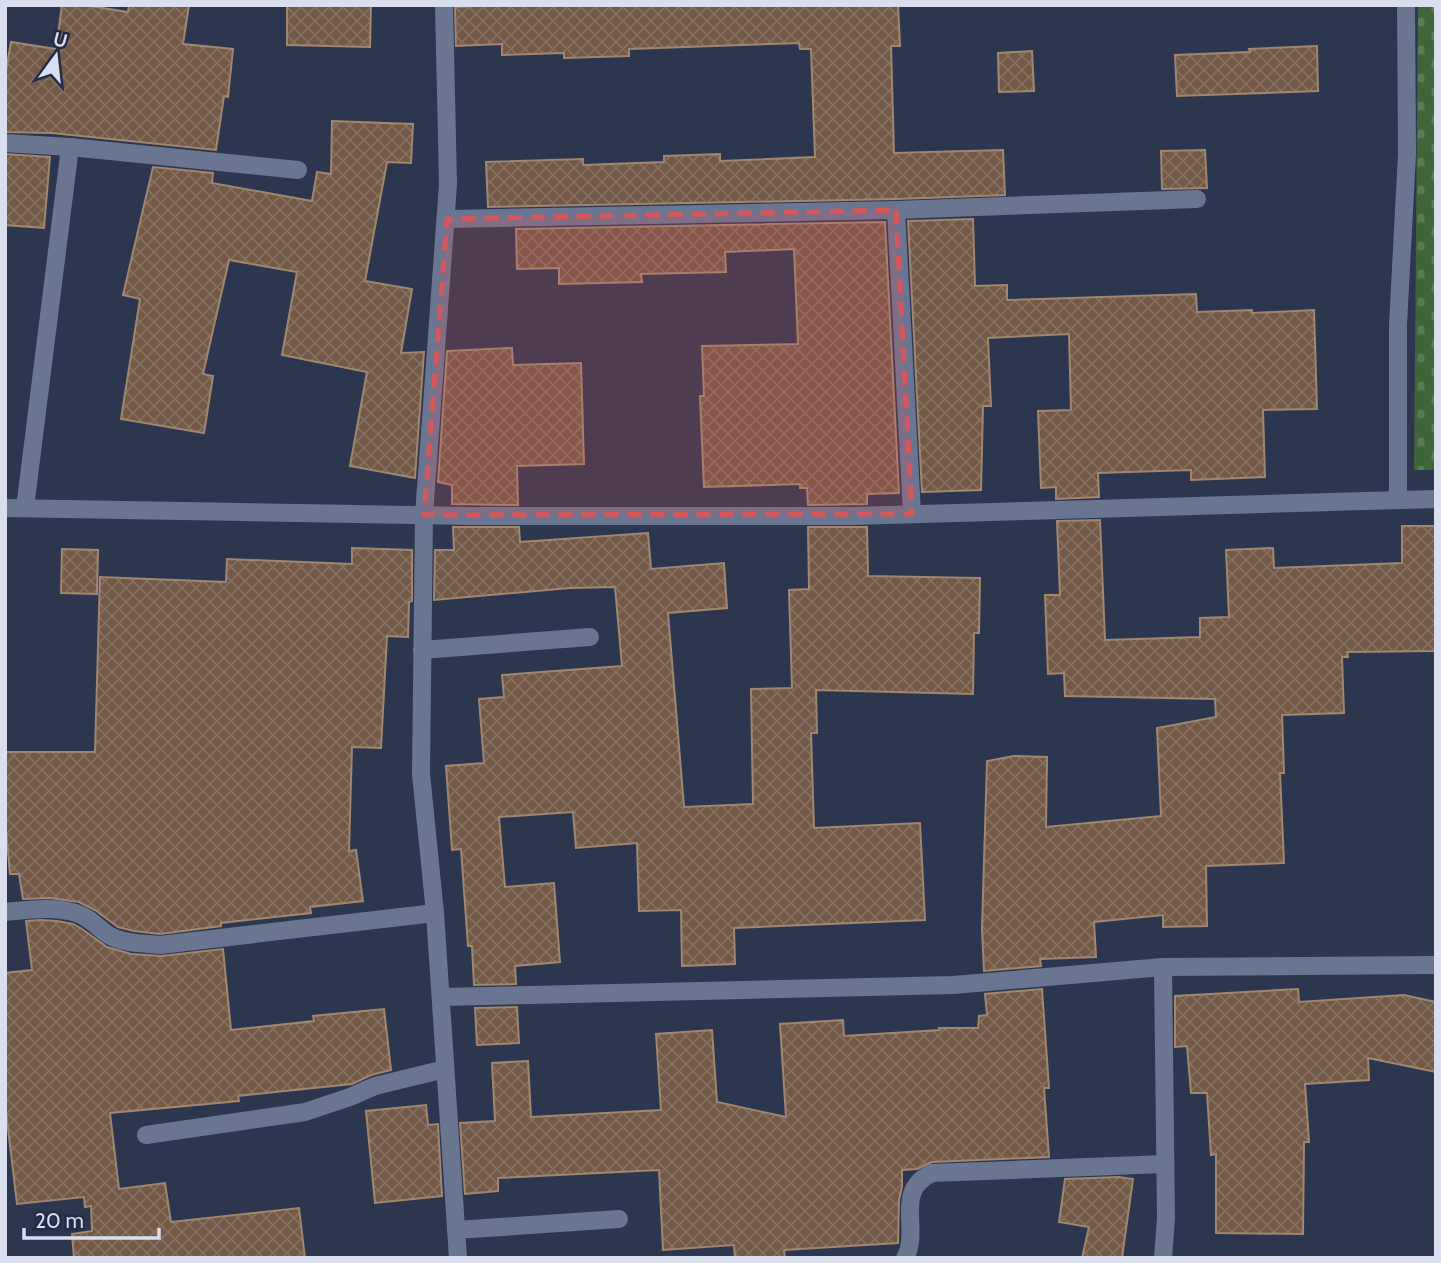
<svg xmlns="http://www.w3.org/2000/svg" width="1441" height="1263" viewBox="0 0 1441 1263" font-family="Cabin,sans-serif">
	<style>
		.cemetery { fill: url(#cemetery-stones) }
		.building { fill: url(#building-cross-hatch); stroke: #a28671; stroke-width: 2 }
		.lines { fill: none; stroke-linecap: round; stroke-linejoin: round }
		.lane { stroke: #6a7591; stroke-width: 18 }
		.street { stroke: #6a7591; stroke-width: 18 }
		.marked { fill: #d7565a; fill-opacity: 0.2; stroke: #d7565a; stroke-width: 5; stroke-dasharray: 14 9; stroke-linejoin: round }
	</style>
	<defs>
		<pattern id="cemetery-stones" width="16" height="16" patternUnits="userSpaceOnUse" patternTransform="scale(1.75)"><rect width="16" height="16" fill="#3e6538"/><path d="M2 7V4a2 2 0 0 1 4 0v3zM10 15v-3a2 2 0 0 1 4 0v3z" fill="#597b55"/></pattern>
		<pattern id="building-cross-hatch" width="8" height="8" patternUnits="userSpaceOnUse" patternTransform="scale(1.75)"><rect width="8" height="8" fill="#735946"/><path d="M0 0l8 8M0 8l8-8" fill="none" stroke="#867061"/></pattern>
	</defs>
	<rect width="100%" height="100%" fill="#2d364f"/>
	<path class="cemetery" d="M1418 5H1436V470H1414Z"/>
	<g class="building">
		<path d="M62 5H84L128 12 129 5H189L183 44 233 49 228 97 224 96 216 150 52 133 5 132V76L11 42 56 49Z"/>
		<path d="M287 5H371L370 47 287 45Z"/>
		<path d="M500 5H898L900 46H891L894 153 1003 150 1005 195 896 199 488 207 486 162 583 159V165L664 162V156L720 154V161L815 157 811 49H800L799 43 629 49V56L564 58V53L502 55V44L456 46 455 7Z"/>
		<path d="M1317 46 1318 91 1177 96 1175 55 1250 52 1249 49Z"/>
		<path d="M1032 51 1034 91 999 92 998 53Z"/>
		<path d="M332 121 413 124 411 163 387 162 365 281 412 289 401 353 424 352 415 478 350 466 367 372 282 355 297 272 229 260 203 374 213 376 204 433 121 419 140 299 123 295 153 167 213 173 212 183 312 201 317 172 331 174Z"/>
		<path d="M1205 150 1207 188 1162 189 1161 151Z"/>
		<path d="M5 154 50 157 44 228 5 225Z"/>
		<path d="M973 219 975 286 1007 285V300L1196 294 1197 312 1252 310V313L1314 310 1317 409 1263 410 1265 477 1191 480V470L1098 473 1099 497 1056 499V487L1041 488 1038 411 1071 410 1069 334 988 338 991 406H983L981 490 922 492 908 221Z"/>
		<path d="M885 222 899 493 867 494V504L808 505 807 488H800V484L704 487 700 396H704L702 346 798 344 794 249 725 252 726 272 641 274 642 282 559 284V268L517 269 516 229Z"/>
		<path d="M512 348 513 365 581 363 584 464 517 466 518 505 452 504V485L438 482 447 351Z"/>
		<path d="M1100 520 1105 640 1200 637V618L1229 617 1226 550 1273 548 1274 568 1402 563V526H1436V651L1347 652 1348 657H1342L1344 713 1282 715 1284 773H1280L1284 863 1206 866 1207 926 1163 927V915L1094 922 1096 957 1040 959 1041 966 984 971 982 929 987 761 1014 756 1047 757 1046 827 1161 816 1157 728 1216 717 1215 699 1065 696 1064 673 1048 674 1045 595H1060L1057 521Z"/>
		<path d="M453 527H519L520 542 648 533 651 569 724 563 727 608 668 613 684 807 753 804 751 689 792 688 789 590 809 589 808 527H867L868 576 980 578 979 633H974L973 694 816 690 817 733H811L814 828 920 823 925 920 734 928 735 964 682 966 681 910 639 911 637 843 576 848 573 812 499 817 505 887 554 883 560 962 515 966 516 984 474 985 472 946H468L461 849 452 850 446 766 484 763 479 699 504 697 502 675 622 666 615 587 570 588 434 600 435 550H454Z"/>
		<path d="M352 548 412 550V601L409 602 408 637 387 636 381 748 352 747 349 851 356 850 363 901 310 907 311 913 221 923V926L160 934 134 931 118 927 95 910 79 902 50 898 23 899 19 874H10L5 819V752H95L100 577 226 582 227 559 352 564Z"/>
		<path d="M62 549 98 550 97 594 61 593Z"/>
		<path d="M41 920 57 921 73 924 82 929 107 947 131 954 161 956 223 949 231 1030 314 1021 313 1016 384 1009 391 1070 371 1075 352 1084 238 1096 239 1101 110 1113 119 1189 165 1183 171 1222 299 1208 305 1258H74L72 1234 92 1231 91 1206 85 1207 84 1197 17 1204 5 1103V973L32 970 26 921Z"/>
		<path d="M1042 989 1049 1088H1044L1049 1157 932 1162 917 1169 902 1170V1187L899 1200 898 1243 784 1250 785 1258H735L734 1245 663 1250 659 1170 498 1178V1191L465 1194 460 1123 495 1121 492 1063 528 1061 531 1117 661 1110 656 1034 712 1030 717 1102 786 1117 780 1024 843 1020 844 1036 940 1030 939 1028H978L979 1016 987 1015 985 994Z"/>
		<path d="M1298 989 1299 1002 1404 995 1436 1002V1072L1368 1058 1369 1080 1305 1084 1309 1142H1304L1303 1234 1216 1233V1154L1211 1155 1207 1093H1191L1187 1046 1175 1047V996Z"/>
		<path d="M517 1007 519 1043 477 1045 475 1008Z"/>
		<path d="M426 1105 428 1125 438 1124 442 1196 375 1203 366 1111Z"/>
		<path d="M1119 1177 1133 1179 1122 1258H1082L1089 1227 1059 1222 1065 1179Z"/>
	</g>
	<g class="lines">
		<path class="lane" d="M1398 500V325L1407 154 1406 5"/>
		<g class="street">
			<path d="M444 5 448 184 424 515 421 774 435 913 458 1258"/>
			<path d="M5 143 70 147 298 170"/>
			<path d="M896 210 912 514"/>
			<path d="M447 219 896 210 1197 199"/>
			<path d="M5 508 470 516H852L1436 499"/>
			<path d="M25 508 70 147"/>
			<path d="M422 650 590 637"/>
			<path d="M5 912C28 910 53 906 76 913 89 917 96 926 107 934 122 944 142 943 160 945L435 913"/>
			<path d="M1163 967 1166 1218 1163 1258"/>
			<path d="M441 997 953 985 1163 967 1436 965"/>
			<path d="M146 1135 305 1112 350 1097 375 1086 445 1069"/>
			<path d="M456 1230 619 1219"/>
			<path d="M905 1258C921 1230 893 1191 932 1173L1165 1164"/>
		</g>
	</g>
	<path class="marked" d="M896 210 912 514 424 515 447 219Z"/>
	<rect width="1441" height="1263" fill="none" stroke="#d9dfef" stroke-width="14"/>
	<g transform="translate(56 56) rotate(15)" stroke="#232c44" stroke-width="5" paint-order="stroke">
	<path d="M0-5L12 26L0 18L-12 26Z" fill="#d9dfef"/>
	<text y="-10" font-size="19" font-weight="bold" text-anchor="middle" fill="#d9dfef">U</text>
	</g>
	<path d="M24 1228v10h135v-10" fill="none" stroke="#d9dfef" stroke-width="3.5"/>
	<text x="35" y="1228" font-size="21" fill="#d9dfef" stroke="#232c44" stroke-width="5" paint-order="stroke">20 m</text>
</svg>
